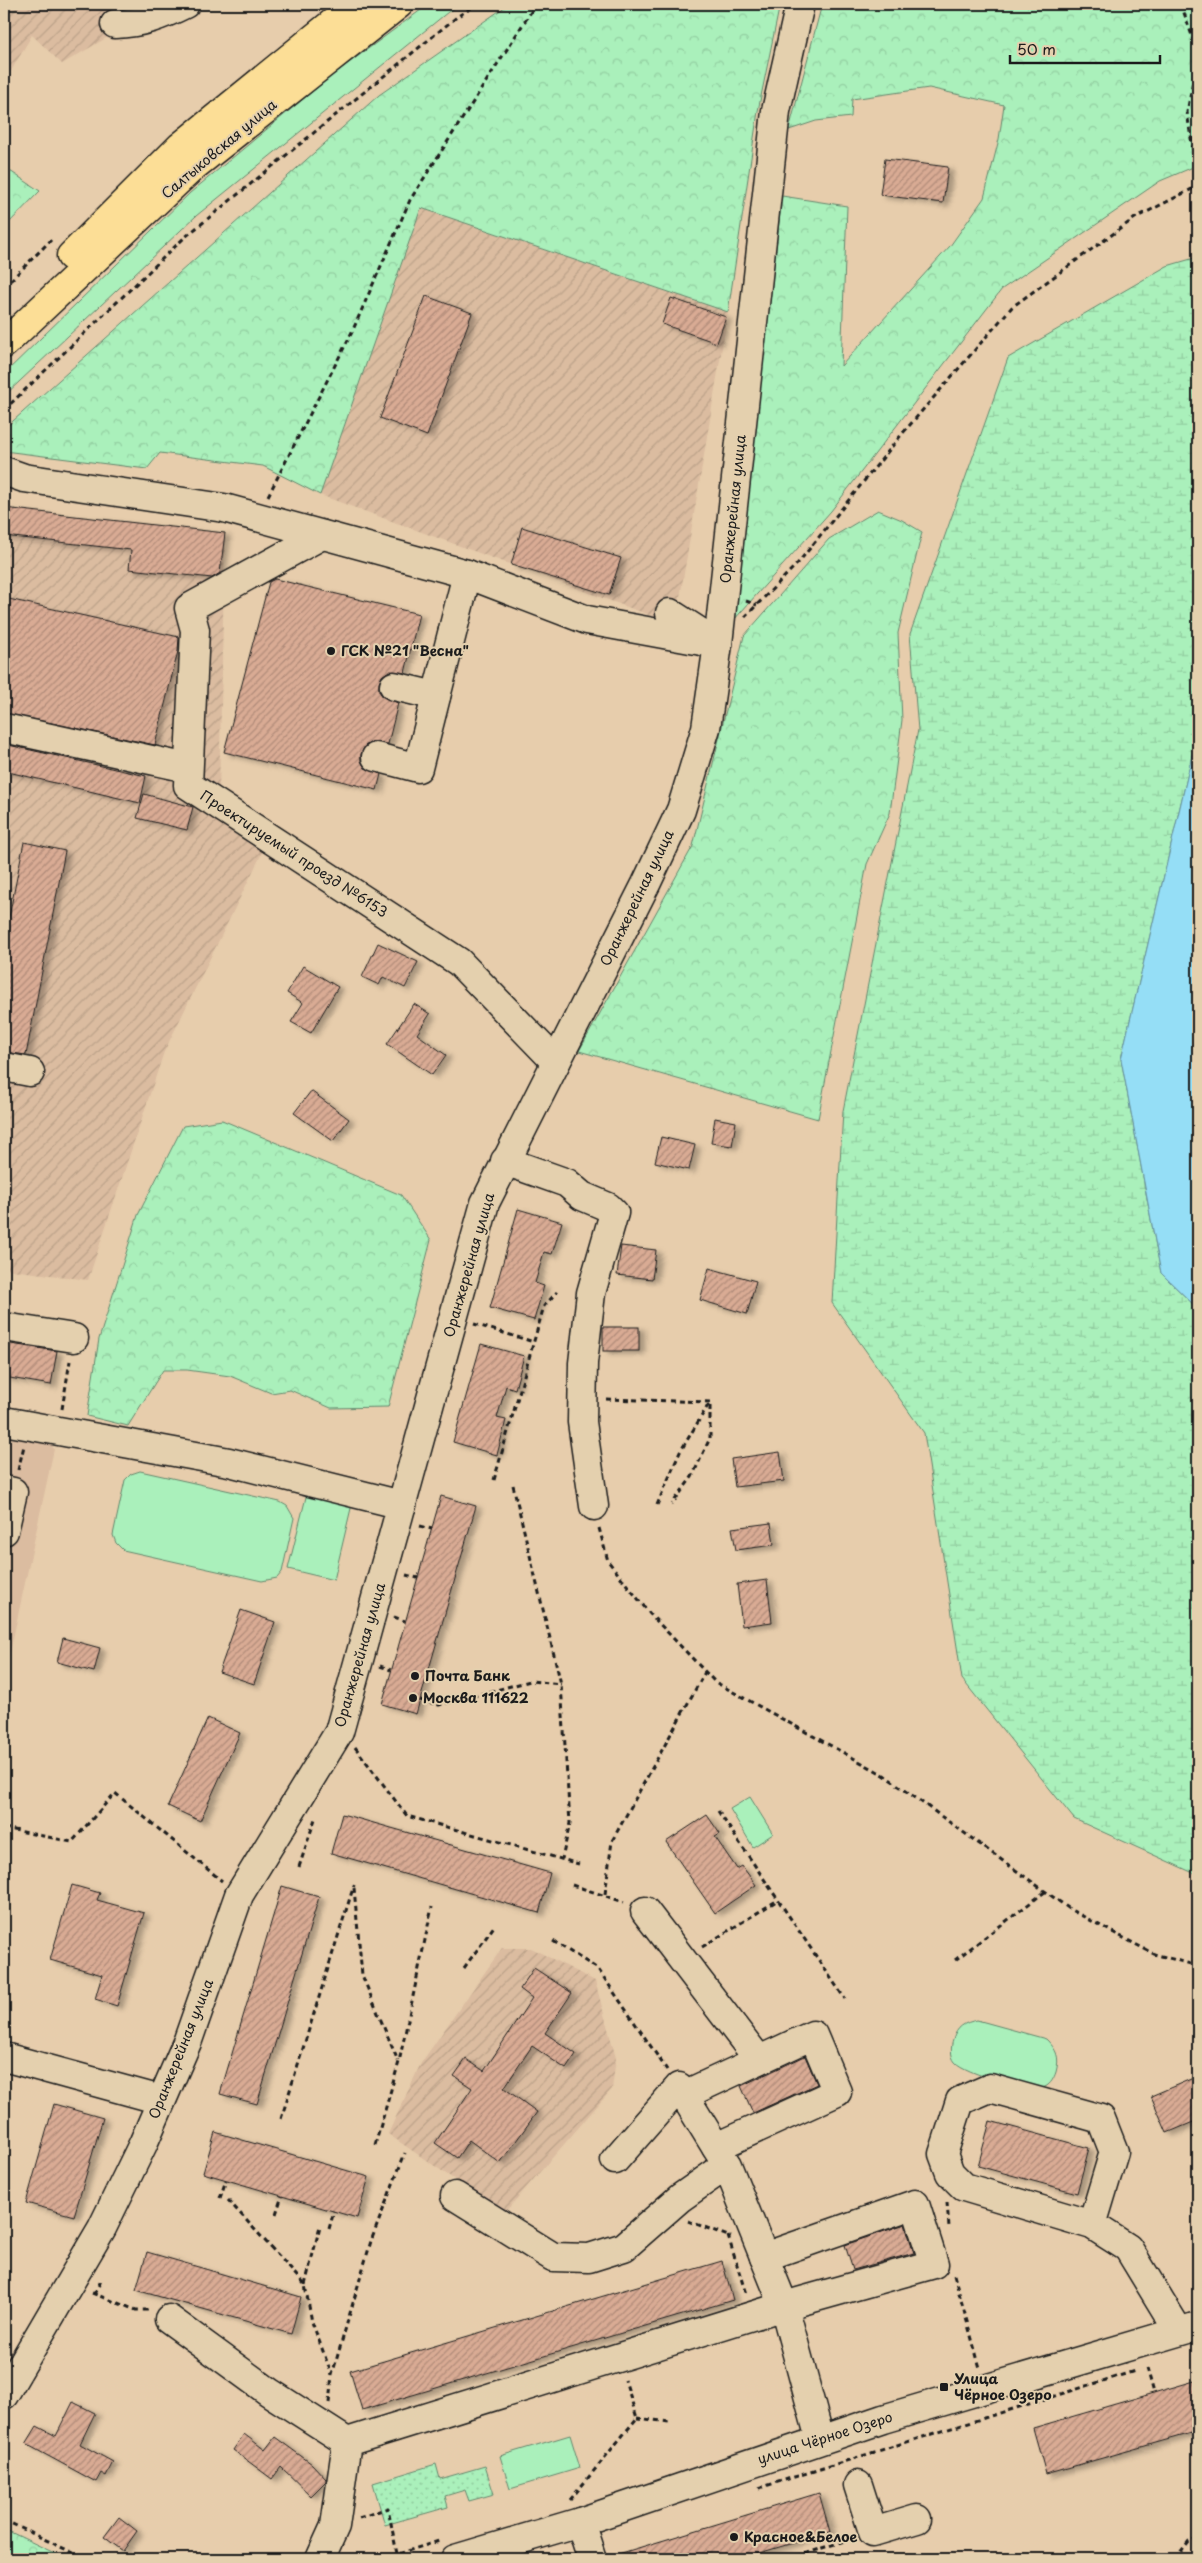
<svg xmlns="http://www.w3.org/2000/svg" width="1202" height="2563" viewBox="0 0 1202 2563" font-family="'Playpen Sans',sans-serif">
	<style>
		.built { fill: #dbbca0 }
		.industrial { fill: url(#industrial-furrows) }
		.grass { fill: #aaf0bb; stroke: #63866c }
		.forest { fill: url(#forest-crowns); stroke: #63866c }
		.wetland { fill: url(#wetland-marsh); stroke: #63866c }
		.park { fill: url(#park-dots); stroke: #63866c }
		.water { fill: #95def6; stroke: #65909f }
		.building { fill: url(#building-hatch); stroke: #1c1c1c; filter: url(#shadow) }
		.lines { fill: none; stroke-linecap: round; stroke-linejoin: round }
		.minor-casing { stroke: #1c1c1c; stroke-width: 31 }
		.major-casing { stroke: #1c1c1c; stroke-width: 31 }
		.path { stroke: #1c1c1c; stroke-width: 3; stroke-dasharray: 5 4; stroke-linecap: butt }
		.minor { stroke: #e4d0ae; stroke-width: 28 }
		.major { stroke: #fcde96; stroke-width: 28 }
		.poi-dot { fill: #1c1c1c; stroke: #e4d0ae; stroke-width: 2 }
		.labels { text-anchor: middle; stroke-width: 4; stroke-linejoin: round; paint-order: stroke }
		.street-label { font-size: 14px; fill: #1c1c1c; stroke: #e4d0ae }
		.poi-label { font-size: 14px; font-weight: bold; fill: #1c1c1c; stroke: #e4d0ae; text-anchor: start }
	</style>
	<defs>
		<pattern id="industrial-furrows" width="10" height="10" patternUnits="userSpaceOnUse" patternTransform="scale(1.25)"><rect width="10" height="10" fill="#dbbca0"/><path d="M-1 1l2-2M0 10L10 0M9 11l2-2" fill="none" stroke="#bba189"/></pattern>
		<pattern id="forest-crowns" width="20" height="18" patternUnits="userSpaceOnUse" patternTransform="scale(1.25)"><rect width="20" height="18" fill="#aaf0bb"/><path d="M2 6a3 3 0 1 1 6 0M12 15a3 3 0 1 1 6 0" fill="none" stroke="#92cda0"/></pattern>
		<pattern id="wetland-marsh" width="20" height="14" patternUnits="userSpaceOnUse" patternTransform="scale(1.25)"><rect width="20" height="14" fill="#aaf0bb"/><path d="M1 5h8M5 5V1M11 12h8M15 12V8" fill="none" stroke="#92cda0"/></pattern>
		<pattern id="park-dots" width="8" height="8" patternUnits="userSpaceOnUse" patternTransform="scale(1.25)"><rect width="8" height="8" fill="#aaf0bb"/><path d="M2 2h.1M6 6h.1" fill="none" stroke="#92cda0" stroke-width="1.8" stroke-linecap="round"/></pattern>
		<pattern id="building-hatch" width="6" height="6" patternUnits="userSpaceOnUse" patternTransform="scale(1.25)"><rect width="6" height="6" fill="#d9ab94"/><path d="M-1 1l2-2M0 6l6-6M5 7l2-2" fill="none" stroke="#af8a78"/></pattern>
		<filter id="shadow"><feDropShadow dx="5.5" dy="3" stdDeviation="2.5" flood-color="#0004"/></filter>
	</defs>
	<rect width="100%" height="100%" fill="#e7cdac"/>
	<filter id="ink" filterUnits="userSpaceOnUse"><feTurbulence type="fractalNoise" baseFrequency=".02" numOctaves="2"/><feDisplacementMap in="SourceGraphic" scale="10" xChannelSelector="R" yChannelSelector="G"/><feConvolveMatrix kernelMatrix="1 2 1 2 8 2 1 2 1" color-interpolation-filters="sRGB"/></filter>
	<g filter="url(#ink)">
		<path class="built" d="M4 1428 46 1436 54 1449 4 1680Z"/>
		<g class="industrial">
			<path d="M4 4H164L62 64 32 35 4 83Z"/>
			<path d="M421 208 728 312 679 603 663 620 320 495Z"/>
			<path d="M4 508 225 533 219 793 263 851 164 1052 88 1280 4 1269Z"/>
			<path d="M502 1948H531L595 1981 616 2058 612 2089 506 2211 455 2180 388 2134 421 2063Z"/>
		</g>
		<g class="grass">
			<path d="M429 4H462L448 12 196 216 4 396V374L190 193 331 76Z"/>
			<path d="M140 1471 280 1502 287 1506 294 1518 282 1572 277 1578 262 1581 123 1550 116 1543 113 1535 125 1480 131 1474Z"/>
			<path d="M307 1493 352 1504 334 1580 288 1569Z"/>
			<path d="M750 1797 773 1834 753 1847 730 1809Z"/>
			<path d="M977 2020 1046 2039C1057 2050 1060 2057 1056 2072 1054 2078 1051 2084 1045 2087 1031 2093 964 2073 955 2062 950 2056 951 2046 953 2040 957 2026 964 2023 977 2020Z"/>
			<path d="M570 2435 580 2468 510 2489 500 2456Z"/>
		</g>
		<g class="forest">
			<path d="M509 4H780L758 111 728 312 421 208 320 495 263 466 160 453 147 469 4 451V429L379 95Z"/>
			<path d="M822 4H1198V165L1160 181 1002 289 831 511 733 621 782 196 847 206 841 366 950 246 984 198 999 139 1004 105 929 88 852 99 851 117 816 121 789 130Z"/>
			<path d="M4 167 40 191 4 228Z"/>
			<path d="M878 510 902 520 922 532 898 633 902 720 890 813 867 864 818 1119 579 1051 693 846 744 636 829 539Z"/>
			<path d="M222 1120 401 1195 431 1240 388 1407 331 1408 290 1390 271 1393 230 1376 187 1370H163L128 1426 87 1416 99 1339 138 1215 183 1126Z"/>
			<path d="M4 2529 67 2559H4Z"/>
		</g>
		<path class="wetland" d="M1198 257V738L1195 743 1121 1059 1161 1273 1198 1309V1875L1074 1819 962 1679 924 1433 832 1303 843 1111 918 730 910 634 1008 358 1167 266Z"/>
		<path class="park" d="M436 2464 440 2479 485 2466 494 2494 469 2501 465 2490 445 2496 448 2507 385 2525 373 2483Z"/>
		<path class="water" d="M1198 738V1309L1161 1273 1121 1059 1195 743Z"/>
		<g class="building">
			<path d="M885 159 948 167 943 203 880 195Z"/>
			<path d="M426 296 472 313 427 436 380 418Z"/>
			<path d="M671 298 726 317 717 343 662 324Z"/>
			<path d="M4 508 225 533 220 573 212 578 129 569 131 550 4 536Z"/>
			<path d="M522 527 621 558 609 595 511 565Z"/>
			<path d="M275 579 419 614 405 673 389 671 382 676 379 683V691L383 697 398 703 388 744 371 742 365 746 361 754V761L365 768 381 774 377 790 224 752 269 582Z"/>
			<path d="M4 598 179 637 178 651 155 745 4 713Z"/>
			<path d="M4 744 146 776 140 803 4 771Z"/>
			<path d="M144 794 193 807 187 830 137 818Z"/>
			<path d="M24 842 65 851 26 1055 4 1052V942Z"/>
			<path d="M378 943 418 962 405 988 383 977 379 985 362 977Z"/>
			<path d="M303 966 338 987 311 1033 291 1022 303 1003 287 993Z"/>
			<path d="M414 1004 430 1014 417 1034 446 1055 432 1075 387 1044Z"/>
			<path d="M311 1091 349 1119 333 1141 294 1113Z"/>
			<path d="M715 1118 736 1122 732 1146 711 1143Z"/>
			<path d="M661 1137 695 1145 689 1170 655 1162Z"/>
			<path d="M518 1209 562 1222 552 1254 544 1252 535 1283 544 1286 534 1320 490 1308Z"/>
			<path d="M621 1246 656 1250 652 1279 617 1275Z"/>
			<path d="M709 1268 756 1281 747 1314 700 1300Z"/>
			<rect x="603" y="1327" width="36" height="24"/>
			<path d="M4 1343 57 1351 51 1385 4 1377Z"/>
			<path d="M481 1344 524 1356 515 1389 506 1386 497 1418 506 1420 497 1455 453 1442Z"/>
			<path d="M780 1452 784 1481 735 1487 731 1459Z"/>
			<path d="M441 1496 476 1506 416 1714 382 1704Z"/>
			<path d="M771 1523 774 1545 736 1550 732 1528Z"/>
			<path d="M767 1580 772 1622 742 1626 737 1584Z"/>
			<path d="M241 1610 275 1622 254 1684 219 1672Z"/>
			<path d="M63 1638 100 1648 94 1672 57 1662Z"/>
			<path d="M208 1718 240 1733 200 1821 168 1806Z"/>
			<path d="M342 1814 550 1873 539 1913 331 1853Z"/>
			<path d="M707 1815 720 1834 715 1837 737 1869 742 1866 756 1885 715 1913 666 1842Z"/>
			<path d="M72 1885 100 1893 97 1900 144 1913 117 2006 95 1999 102 1975 50 1960Z"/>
			<path d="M282 1886 319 1897 257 2104 220 2094Z"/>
			<path d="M534 1968 572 1993 545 2033 576 2054 566 2069 532 2046 504 2088 537 2112 500 2163 469 2140 457 2158 435 2143 472 2088 454 2076 466 2059 484 2071 532 1998 520 1989Z"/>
			<path d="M805 2056 817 2084 753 2113 741 2086Z"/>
			<path d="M1198 2076V2120L1167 2133 1151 2096Z"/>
			<path d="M54 2104 103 2118 74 2216 26 2203Z"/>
			<path d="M990 2121 1089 2148 1077 2193 978 2166Z"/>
			<path d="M215 2132 369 2177 357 2218 203 2173Z"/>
			<path d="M905 2224 914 2253 853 2270 845 2245Z"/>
			<path d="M147 2252 301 2297 291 2334 136 2290Z"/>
			<path d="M722 2261 733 2300 362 2410 350 2371Z"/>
			<path d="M1198 2380V2431L1046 2474 1033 2428Z"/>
			<path d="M73 2402 95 2413 80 2444 113 2462 106 2476 101 2473 96 2482 26 2444 37 2426 56 2436Z"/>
			<path d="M244 2434 265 2450 275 2437 312 2464 326 2479V2481L311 2496 281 2467 272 2479 233 2450Z"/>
			<path d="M819 2493 830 2532 739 2559H615V2555Z"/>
			<path d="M119 2517 137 2531 123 2551 104 2537Z"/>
		</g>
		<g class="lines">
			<defs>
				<g id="minor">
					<path d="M115 24C142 23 161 16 185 4"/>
					<path d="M4 471 24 478 224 508 467 574"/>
					<path d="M322 535 189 608 195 630 188 785 459 962 556 1062"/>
					<path d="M670 613 709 638"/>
					<path d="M394 686 436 696"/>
					<path d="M4 728 188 768"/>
					<path d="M376 757 418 768 467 574 587 620 718 644"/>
					<path d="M4 1067 30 1072"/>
					<path d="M505 1161 567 1183 582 1196 608 1207 614 1213 591 1293 583 1363 582 1422 594 1506"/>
					<path d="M4 1327 74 1338"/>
					<path d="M4 1421 229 1462 402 1505"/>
					<path d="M4 1490 13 1492 4 1531"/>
					<path d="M645 1911 759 2060"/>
					<path d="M4 2057 161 2100"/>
					<path d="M684 2095 813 2035 837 2092 716 2147"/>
					<path d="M615 2160 679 2087 725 2162"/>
					<path d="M455 2196 553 2257 589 2258 624 2247 680 2198 727 2165 784 2306 820 2439"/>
					<path d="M1092 2225 1114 2152 1101 2119 990 2088 960 2101 943 2154 950 2173 964 2187 1092 2225 1128 2248 1178 2330"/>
					<path d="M169 2319 269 2392 347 2442"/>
					<path d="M4 2395 102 2228 143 2144 188 2040 239 1895 339 1732 485 1203 646 884 681 810 706 728 718 644 776 111 800 4"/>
					<path d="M858 2485 873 2532 917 2519"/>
					<path d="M580 2522 592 2559"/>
					<path d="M320 2559 335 2526 347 2442 784 2306 934 2264 915 2204 764 2257"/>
					<path d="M455 2559 580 2522 883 2419 1198 2326"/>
				</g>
				<g id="major">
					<path d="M71 256 181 146 356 4"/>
					<path d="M4 344 194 166 399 4"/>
				</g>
			</defs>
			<use href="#minor" class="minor-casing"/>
			<use href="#major" class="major-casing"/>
			<g class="path">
				<path d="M1181 4 1198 53"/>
				<path d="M1198 57 1187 112 1192 145 1198 169"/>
				<path d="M4 287 51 240"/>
				<path d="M4 410 184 238 458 16 478 4"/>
				<path d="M268 496 352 332 410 200 536 4"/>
				<path d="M746 601 757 605"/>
				<path d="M745 617 798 563 902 434 1012 307 1135 218 1198 186"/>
				<path d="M474 1324 534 1342"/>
				<path d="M606 1399 710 1402V1438L692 1477 672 1504"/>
				<path d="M62 1409 70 1361"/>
				<path d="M18 1470 24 1446"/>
				<path d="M494 1480 544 1306 557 1292"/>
				<path d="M513 1485 561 1684 570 1823 562 1859"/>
				<path d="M657 1505 680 1452 710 1402"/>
				<path d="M420 1526 432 1529"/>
				<path d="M599 1528 608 1561 650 1614 715 1682 884 1775 1071 1910 1154 1954 1198 1966"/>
				<path d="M406 1575 418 1578"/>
				<path d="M394 1617 405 1621"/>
				<path d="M380 1666 391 1670"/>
				<path d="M420 1700 439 1705 530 1681 561 1684"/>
				<path d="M355 1747 407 1816 579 1864"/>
				<path d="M718 1811 845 1999"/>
				<path d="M4 1828 72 1842 115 1793 222 1881"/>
				<path d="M299 1867 315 1819"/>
				<path d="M572 1885 624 1902"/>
				<path d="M354 1888 362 1975 398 2061"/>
				<path d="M605 1894 612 1841 705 1672"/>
				<path d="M553 1941 598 1969 667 2070"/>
				<path d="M702 1947 778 1900"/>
				<path d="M955 1960 1046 1891"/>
				<path d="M464 1968 495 1925"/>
				<path d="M281 2119 354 1885"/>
				<path d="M375 2145 399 2062 432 1907"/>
				<path d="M220 2198 226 2180"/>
				<path d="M228 2200 305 2285 312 2322 332 2375"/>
				<path d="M947 2203 949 2227"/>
				<path d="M276 2214 282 2196"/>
				<path d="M688 2221 731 2237"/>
				<path d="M329 2229 334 2211"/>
				<path d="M728 2236 746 2294"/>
				<path d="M954 2275 980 2368"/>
				<path d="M305 2285 320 2226"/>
				<path d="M92 2293 136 2310H148"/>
				<path d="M94 2294 102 2279"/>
				<path d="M1147 2368 1154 2393"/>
				<path d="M329 2403 332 2375 371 2241 405 2153"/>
				<path d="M637 2418 669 2422"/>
				<path d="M759 2488 1135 2371"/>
				<path d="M570 2500 637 2418 625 2380"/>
				<path d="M359 2518 388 2508 397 2554"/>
				<path d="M4 2520 86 2559"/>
				<path d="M382 2559 439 2541"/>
				<path d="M788 2559 852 2539"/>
				<path d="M1175 2559 1189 2541 1198 2538"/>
			</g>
			<use href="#minor" class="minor"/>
			<use href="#major" class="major"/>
		</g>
	</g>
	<g class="poi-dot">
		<circle cx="331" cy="651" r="5"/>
		<circle cx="415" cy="1676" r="5"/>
		<circle cx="413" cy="1698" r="5"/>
		<rect x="939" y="2382" width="10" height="10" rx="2.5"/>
		<circle cx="734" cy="2537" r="5"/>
	</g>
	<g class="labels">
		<g class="street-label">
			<text transform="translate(219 149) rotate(-40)" y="5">Салтыковская улица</text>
			<text transform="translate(733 509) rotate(-84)" y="5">Оранжерейная улица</text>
			<text transform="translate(294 854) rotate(33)" y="5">Проектируемый проезд №6153</text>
			<text transform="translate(637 898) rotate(-64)" y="5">Оранжерейная улица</text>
			<text transform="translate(469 1265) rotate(-74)" y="5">Оранжерейная улица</text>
			<text transform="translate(360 1655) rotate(-74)" y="5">Оранжерейная улица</text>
			<text transform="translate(181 2049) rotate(-68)" y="5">Оранжерейная улица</text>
			<text transform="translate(825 2438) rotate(-18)" y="5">улица Чёрное Озеро</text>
		</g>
		<g class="poi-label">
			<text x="341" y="656">ГСК №21 "Весна"</text>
			<text x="425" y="1681">Почта Банк</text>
			<text x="423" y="1703">Москва 111622</text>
			<text x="954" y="2384">Улица<tspan x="954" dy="16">Чёрное Озеро</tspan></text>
			<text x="744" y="2542">Красное&amp;Белое</text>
		</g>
	</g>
	<rect width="1202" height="2563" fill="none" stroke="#e4d0ae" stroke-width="20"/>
	<rect x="10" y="10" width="1182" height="2543" fill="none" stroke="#1c1c1c" stroke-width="2" filter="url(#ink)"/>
	<path d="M1010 55v8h150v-8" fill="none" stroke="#1c1c1c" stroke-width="2.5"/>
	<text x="1017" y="55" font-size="15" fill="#1c1c1c" stroke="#e4d0ae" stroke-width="4" paint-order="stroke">50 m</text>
</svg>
